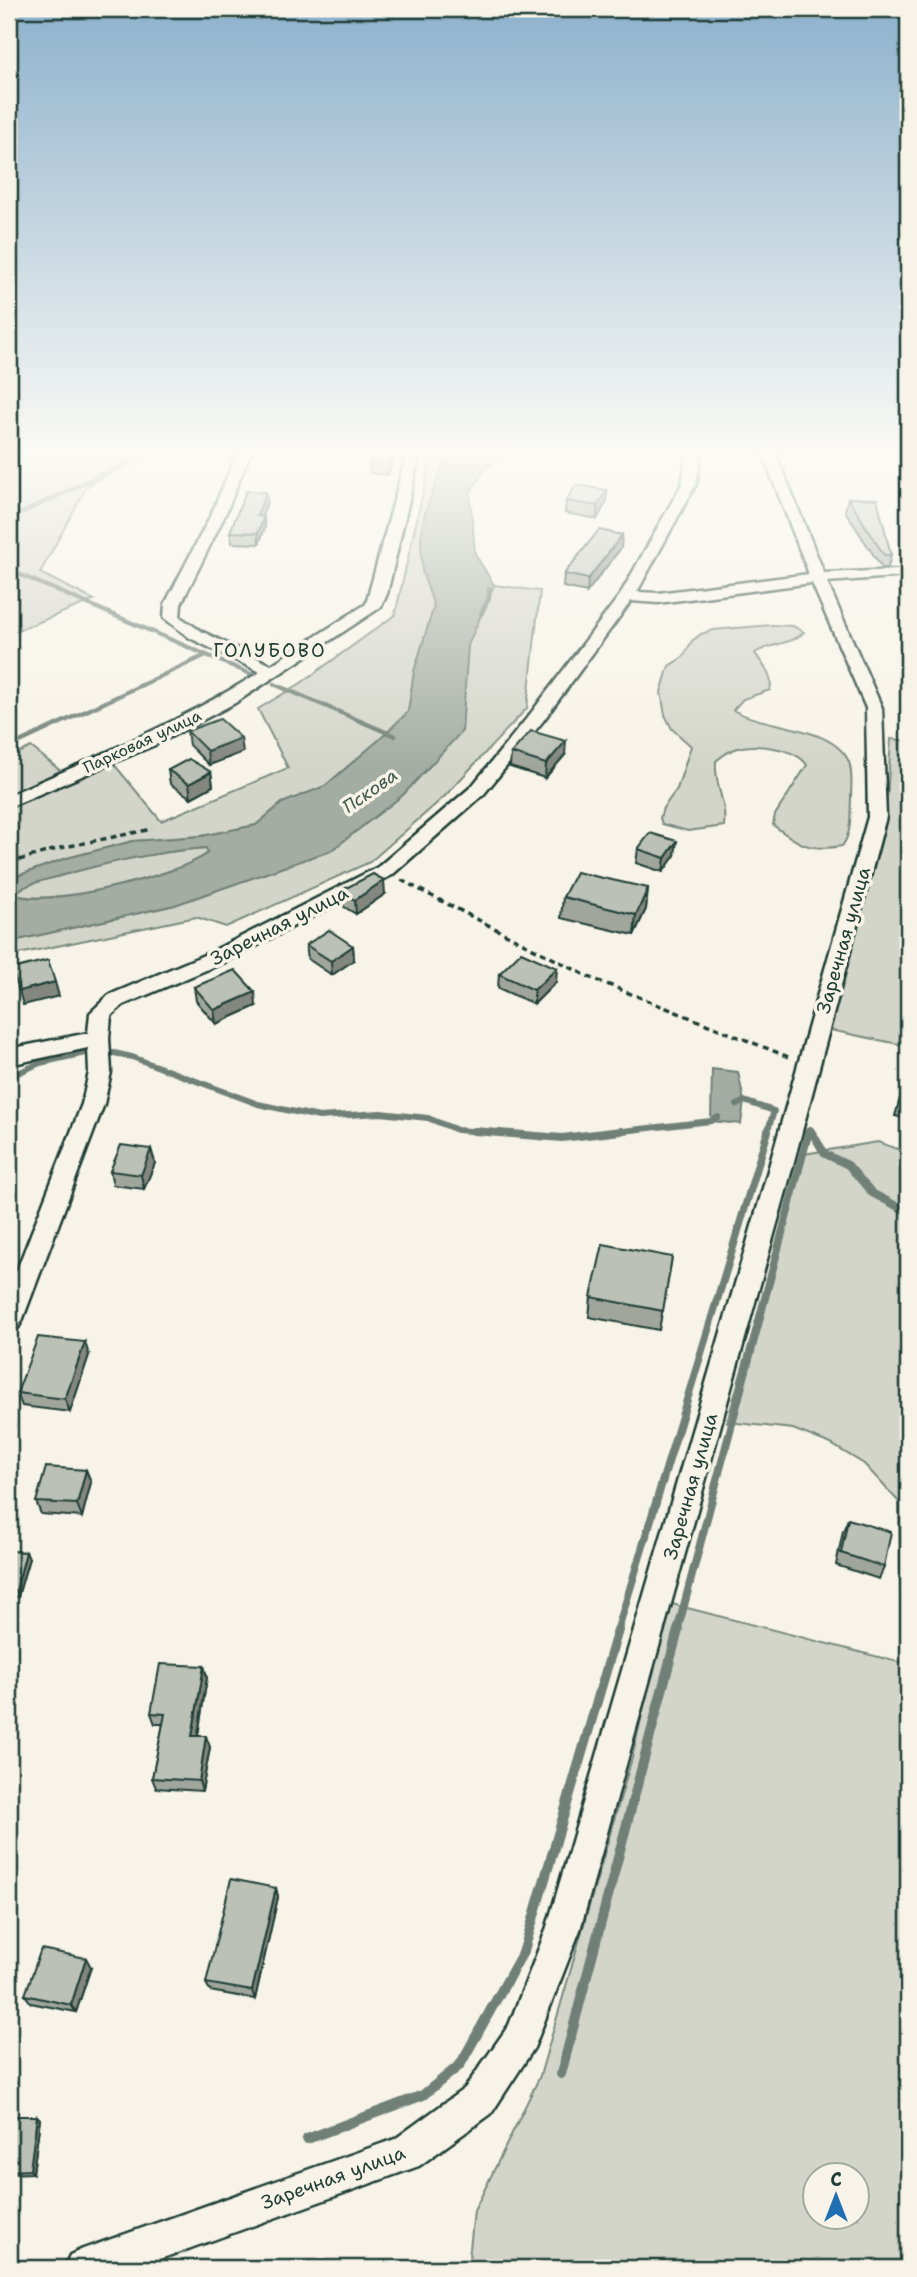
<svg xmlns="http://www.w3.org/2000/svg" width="917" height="2277" viewBox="0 0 917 2277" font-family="'Shantell Sans',sans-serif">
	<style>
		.green { fill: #d3d5ca; stroke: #79897f; stroke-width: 2; fill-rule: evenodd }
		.water { fill: #a4ada3; stroke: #6f8077; stroke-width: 2; fill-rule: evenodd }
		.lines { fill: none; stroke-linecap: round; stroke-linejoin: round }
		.stream-far3 { stroke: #6f8077; stroke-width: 4.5 }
		.stream-far2 { stroke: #6f8077; stroke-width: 6 }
		.stream-far1 { stroke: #6f8077; stroke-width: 8 }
		.stream { stroke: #6f8077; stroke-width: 10 }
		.minor-casing { stroke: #1f3d34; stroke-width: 5 }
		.path { stroke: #1f3d34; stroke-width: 3.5; stroke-dasharray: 6 4.5; stroke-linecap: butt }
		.minor { fill: #f7f3e8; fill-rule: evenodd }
		.wall { fill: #a1a69d; stroke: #1f3d34; stroke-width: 2 }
		.shaded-wall { fill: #83877f; stroke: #1f3d34; stroke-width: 2 }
		.building { fill: #bbc1b6; stroke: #1f3d34; stroke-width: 2 }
		.labels { text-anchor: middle; stroke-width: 7; stroke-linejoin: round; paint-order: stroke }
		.far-street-label { font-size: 16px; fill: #1f3d34; stroke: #f7f3e8 }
		.far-water-label { font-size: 18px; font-style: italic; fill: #405950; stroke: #f7f3e8 }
		.far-quarter-label { font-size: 19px; letter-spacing: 2px; fill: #1f3d34; stroke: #f7f3e8 }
		.street-label { font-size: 19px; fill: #1f3d34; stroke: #f7f3e8 }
	</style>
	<rect width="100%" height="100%" fill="#f7f3e8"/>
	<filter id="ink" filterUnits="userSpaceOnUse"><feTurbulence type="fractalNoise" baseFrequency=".0143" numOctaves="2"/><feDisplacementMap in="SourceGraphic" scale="14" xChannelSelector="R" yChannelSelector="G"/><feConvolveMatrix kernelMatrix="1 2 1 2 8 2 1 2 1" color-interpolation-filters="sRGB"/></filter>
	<g filter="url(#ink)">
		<g class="green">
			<path d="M9 449H162L87 486 40 573 94 600 9 634Z"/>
			<path d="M433 449H458L444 463 425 513 422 571 434 606 414 672 408 712 380 739 325 786 282 803 256 825 202 836 133 841 67 858 9 879V758L31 747 67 776 108 757 161 821 288 768 258 709 301 683 395 615Z"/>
			<path d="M494 585 540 591 527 708 444 797 370 862 226 927 196 917 9 956V942L175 905 462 731 467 645Z"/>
			<path d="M772 625 793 626 804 632C792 645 770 643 755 653 763 666 774 675 770 690L743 699 733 710C763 728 833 725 849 762 853 773 851 787 851 799 850 816 852 833 842 846 810 852 798 844 773 825L775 815 807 765C796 748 753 742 735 749 728 751 722 756 716 761 714 788 727 800 724 826L688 831 662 824 660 818 663 808 677 789 691 746 672 729 665 715 661 692 669 666 683 657 692 641 701 634 713 630Z"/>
			<path d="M891 739 908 741V1046L830 1030 885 827Z"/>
			<path d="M206 848 208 853C182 874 42 910 13 893 26 884 45 880 60 876 108 861 155 852 206 848Z"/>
			<path d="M878 1142 908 1153V2268H468L474 2211 540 2076 632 1758 668 1603 902 1663 899 1502 864 1464 831 1444 793 1429 727 1422 804 1154ZM816 2176H858V2218H816Z"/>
		</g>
		<g class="water">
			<path d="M458 449H510L485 469 470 493 475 554 494 585 468 645 462 731 403 795 332 850 175 905 9 942V879L67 858 133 841 202 836 256 825 282 803 325 786 380 739 408 712 414 672 434 606 422 571 421 539 425 513 444 463ZM206 848 208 853C182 874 43 910 14 894 25 884 45 880 60 876 108 862 155 852 206 848Z"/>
			<path d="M712 1069 738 1072 744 1101 741 1124 711 1121Z"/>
		</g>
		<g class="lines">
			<g class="stream-far3">
				<path d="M9 519 155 449"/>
				<path d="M9 570 253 675"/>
				<path d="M481 614 489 598V589"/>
				<path d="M274 684 395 736"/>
				<path d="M9 747 206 655"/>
			</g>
			<g class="stream-far2">
				<path d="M9 747 12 746"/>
				<path d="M114 1053 132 1057 258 1104 319 1117 380 1113 428 1118 457 1130 497 1133"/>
				<path d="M9 1077 40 1063 85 1053"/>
				<path d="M737 1105 744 1101 774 1111 767 1133"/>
				<path d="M810 1129 812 1133"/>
				<path d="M605 1133 711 1121 718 1117"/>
				<path d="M809 1133 810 1129"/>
			</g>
			<g class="stream-far1">
				<path d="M474 1131 562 1138 621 1131"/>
				<path d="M811 1131 825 1154 848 1165 872 1193 908 1212"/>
				<path d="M617 1632 768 1131"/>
				<path d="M677 1632 809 1131"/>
			</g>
			<g class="stream">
				<path d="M561 2074 678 1630"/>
				<path d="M307 2139 423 2095 460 2065 524 1950 618 1630"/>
			</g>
			<defs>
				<g id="minor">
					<path d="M239 449H252L225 515 181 604 180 617 201 631 271 665 366 604 408 449H421L387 594 381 607 235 703 157 744 9 807V795C95 758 180 722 260 672L190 638 164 618 165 604 211 515Z"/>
					<path d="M688 449H702L696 484 637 592 658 593 809 574 761 449H774L824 573 898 570 908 566V576L827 582 882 708 886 817 785 1195 580 1930 534 2048 491 2114 419 2166 135 2268H64L70 2255 83 2249 395 2139 465 2088 509 2025 546 1930 761 1195 868 817 866 708 812 583 658 603 631 601 543 721 484 794 392 875 225 962 123 1005 111 1016 109 1038 111 1072 104 1104 22 1321 18 1328 9 1331V1290L82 1104 89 1072 88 1048 9 1065V1049L88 1033 90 1013 109 995 211 952 378 867 472 786 531 713 620 595 682 484Z"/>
				</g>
			</defs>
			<use href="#minor" class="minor-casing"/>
			<g class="path">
				<path d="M9 863 60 848 152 829"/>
				<path d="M401 880 589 977 791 1058"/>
			</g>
			<use href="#minor" class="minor"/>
		</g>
		<g class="wall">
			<path d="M397 451 388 475 370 473 369 463Z"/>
			<path d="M607 490 606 503 597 519 565 513 566 501Z"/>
			<path d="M848 498 891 555 888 568H882L845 511Z"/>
			<path d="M267 502 262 516 265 527 259 544 232 543 230 532Z"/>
			<path d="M621 548 587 592 563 587 564 574Z"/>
			<path d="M187 731 243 752 209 765 189 745Z"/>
			<path d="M511 753 565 755 545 778 510 767Z"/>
			<path d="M168 770 211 772 213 786 191 798 170 784Z"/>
			<path d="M638 849 675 855 663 872 636 863Z"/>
			<path d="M648 888 646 909 634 935 561 918 563 897Z"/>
			<path d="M340 891 385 894 356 914 341 905Z"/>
			<path d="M306 945 353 946 354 960 332 975 308 959Z"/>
			<path d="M499 974 556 982 534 1004 498 988Z"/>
			<path d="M194 987 256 1006 216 1024 196 1001Z"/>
			<path d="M908 1069V1119L895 1116Z"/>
			<path d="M151 1149 155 1163 144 1189 113 1185 110 1171Z"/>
			<path d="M672 1257 659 1330 589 1317 591 1297Z"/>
			<path d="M89 1355 70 1412 22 1406 17 1393Z"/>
			<path d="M86 1470 91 1482 82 1517 41 1514 36 1502Z"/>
			<path d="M848 1519 884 1567 879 1579 836 1565 843 1531Z"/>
			<path d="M9 1551 26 1552 29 1558 18 1596H9Z"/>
			<path d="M204 1666 207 1677 198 1736 210 1747 202 1791 156 1788 152 1778 163 1724H155L151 1713Z"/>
			<path d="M276 1888 278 1897 255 1999 210 1991 206 1983Z"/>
			<path d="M91 1967 76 2012 31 2003 25 1995Z"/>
			<path d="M37 2116 40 2119 33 2173 9 2174V2151Z"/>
		</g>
		<g class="shaded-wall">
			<path d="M394 449H397V451L388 475V464Z"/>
			<path d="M607 490 606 503 597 519V506Z"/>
			<path d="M266 492 267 502 258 527 257 516Z"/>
			<path d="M264 517 265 527 259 544 258 533Z"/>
			<path d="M622 535 621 548 587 592 588 579Z"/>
			<path d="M241 738 243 752 209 765 207 751Z"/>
			<path d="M566 741 565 755 545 778 546 764Z"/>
			<path d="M211 772 213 786 191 798 189 784Z"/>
			<path d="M677 841 675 855 663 872 665 858Z"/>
			<path d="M384 880 385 894 356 914 355 900Z"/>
			<path d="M648 888 646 909 634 935 636 915Z"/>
			<path d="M353 946 354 960 332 975 331 961Z"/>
			<path d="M557 968 556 982 534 1004V990Z"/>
			<path d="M55 982 59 996 23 1005 19 991Z"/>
			<path d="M255 992 256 1006 216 1024 214 1010Z"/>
			<path d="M151 1149 155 1163 144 1189 141 1175Z"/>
			<path d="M85 1342 89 1355 70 1412 65 1399Z"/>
			<path d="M86 1470 91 1482 82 1517 77 1504Z"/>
			<path d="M26 1552 29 1558 18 1596 16 1591Z"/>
			<path d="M204 1666 207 1677 196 1746 192 1736Z"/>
			<path d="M206 1736 210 1747 202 1791 199 1781Z"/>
			<path d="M276 1888 278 1897 255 1999 252 1991Z"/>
			<path d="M86 1958 91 1967 76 2012 71 2005Z"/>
			<path d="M9 2075 16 2082 9 2095Z"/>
			<path d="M37 2116 40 2119 33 2173 30 2170Z"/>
		</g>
		<g class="building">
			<path d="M375 449H394L388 464 369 463Z"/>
			<path d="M576 485 607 490 597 506 566 501Z"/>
			<path d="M246 491 266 492 257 516 264 517 258 533 230 532Z"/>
			<path d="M848 498 877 499 891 555H884Z"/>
			<path d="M599 530 622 535 588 579 564 574Z"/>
			<path d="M220 719 241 738 207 751 187 731Z"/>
			<path d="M531 731 566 741 546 764 511 753Z"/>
			<path d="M189 759 211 772 189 784 168 770Z"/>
			<path d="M650 833 677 841 665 858 638 849Z"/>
			<path d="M576 872 648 888 636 915 563 897Z"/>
			<path d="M373 874 384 880 355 900 340 891Z"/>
			<path d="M329 930 353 946 331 961 306 945Z"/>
			<path d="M521 952 557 968 534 990 499 974Z"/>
			<path d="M48 960 55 982 19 991 12 969Z"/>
			<path d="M235 970 255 992 214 1010 194 987Z"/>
			<path d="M908 1069V1104L900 1102Z"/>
			<path d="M121 1145 151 1149 141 1175 110 1171Z"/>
			<path d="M603 1244 672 1257 663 1311 591 1297Z"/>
			<path d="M38 1337 85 1342 65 1399 17 1393Z"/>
			<path d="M46 1467 86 1470 77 1504 36 1502Z"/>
			<path d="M848 1519 891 1532 884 1567 841 1553Z"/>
			<path d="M9 1551 26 1552 16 1591 9 1590Z"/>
			<path d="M160 1664 204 1666 192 1736H206L199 1781 152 1778 165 1714 151 1713Z"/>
			<path d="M231 1879 276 1888 252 1991 206 1983Z"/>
			<path d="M41 1949 86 1958 71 2005 25 1995Z"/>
			<path d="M14 2116H37L30 2170 9 2171V2151Z"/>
		</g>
	</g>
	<linearGradient id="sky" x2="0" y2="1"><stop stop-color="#8db1cc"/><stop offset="0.59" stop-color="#fbfaf5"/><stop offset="1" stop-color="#fbfaf5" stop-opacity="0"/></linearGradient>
	<rect width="917" height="767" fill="url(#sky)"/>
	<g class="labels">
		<g class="far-street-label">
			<text transform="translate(142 741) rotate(-25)" y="6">Парковая улица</text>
		</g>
		<g class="far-water-label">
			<text transform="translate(370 791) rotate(-35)" y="6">Пскова</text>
		</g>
		<g class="far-quarter-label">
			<text x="270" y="657">ГОЛУБОВО</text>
		</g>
		<g class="street-label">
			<text transform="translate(279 925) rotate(-27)" y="7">Заречная улица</text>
			<text transform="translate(843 940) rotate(-74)" y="7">Заречная улица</text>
			<text transform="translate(690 1486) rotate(-74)" y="7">Заречная улица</text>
			<text transform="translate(333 2177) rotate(-20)" y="7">Заречная улица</text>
		</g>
	</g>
	<rect width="917" height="2277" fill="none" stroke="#f7f3e8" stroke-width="35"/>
	<rect x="18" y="18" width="882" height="2242" fill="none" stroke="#1f3d34" stroke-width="2.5" filter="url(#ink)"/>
	<g transform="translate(836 2196)"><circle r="33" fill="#f7f3e8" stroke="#a1aaa0" stroke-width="2"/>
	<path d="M0-5L12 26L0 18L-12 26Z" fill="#1f6fb2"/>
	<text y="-10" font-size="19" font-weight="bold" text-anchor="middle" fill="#1f3d34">С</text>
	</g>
</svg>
